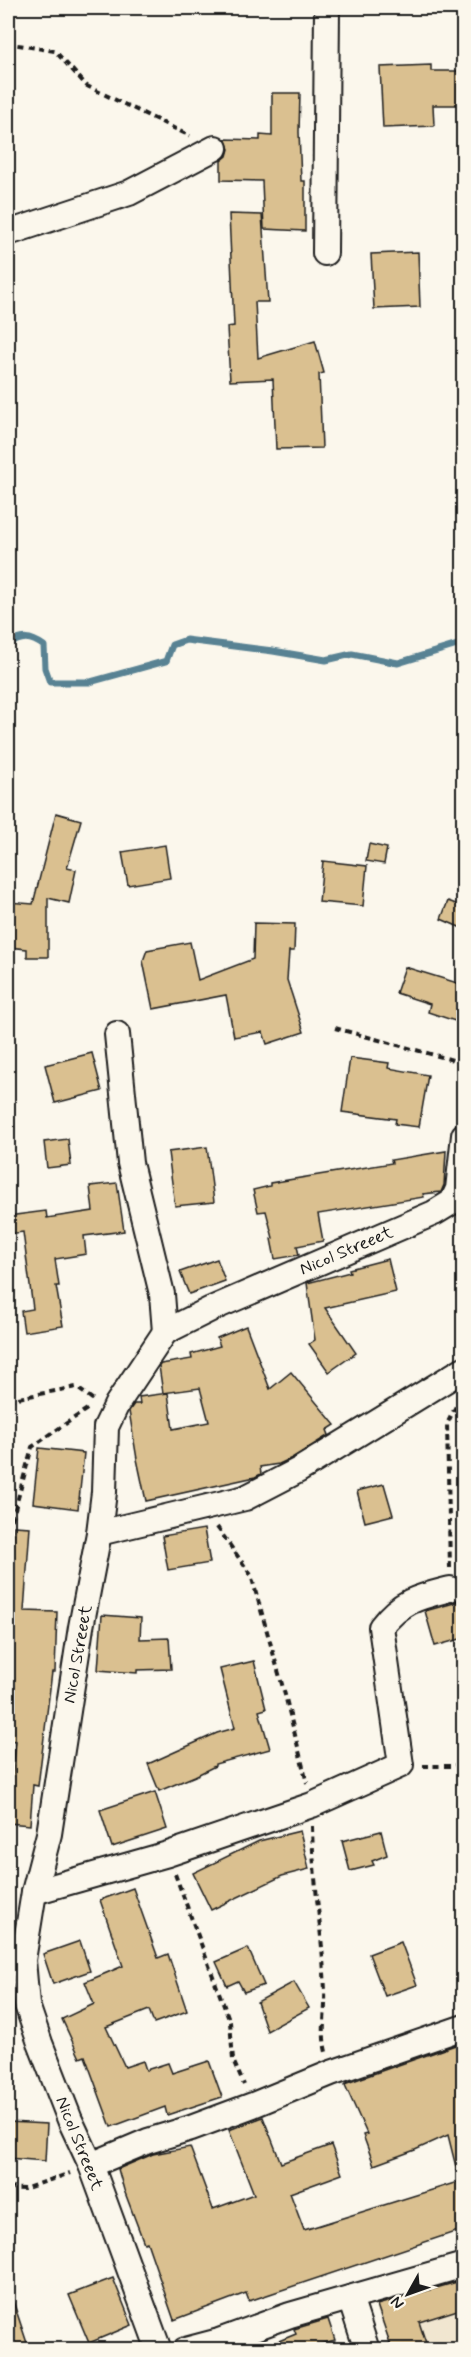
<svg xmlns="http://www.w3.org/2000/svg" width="471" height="2357" viewBox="0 0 471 2357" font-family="Mynerve,sans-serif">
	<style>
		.built { fill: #f1e6d0 }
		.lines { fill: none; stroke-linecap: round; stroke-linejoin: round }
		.stream { stroke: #598293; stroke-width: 7 }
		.building { fill: #dac090; stroke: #1c1c1c; stroke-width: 1.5 }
		.street-casing { stroke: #1c1c1c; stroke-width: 28 }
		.path { stroke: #1c1c1c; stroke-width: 4; stroke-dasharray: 6 4.5; stroke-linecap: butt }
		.street { stroke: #fbf7ec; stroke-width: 24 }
		.labels { text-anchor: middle; stroke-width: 5; stroke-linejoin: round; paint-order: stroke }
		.street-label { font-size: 18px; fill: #1c1c1c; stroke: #fbf7ec }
	</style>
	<rect width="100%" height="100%" fill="#fbf7ec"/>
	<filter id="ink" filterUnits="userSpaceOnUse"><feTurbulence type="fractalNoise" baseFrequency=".0167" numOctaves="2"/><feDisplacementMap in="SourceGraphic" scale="12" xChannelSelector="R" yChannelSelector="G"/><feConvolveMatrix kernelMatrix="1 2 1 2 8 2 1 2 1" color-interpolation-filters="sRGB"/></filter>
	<g filter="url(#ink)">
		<path class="built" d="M463 2275V2349H392L375 2305Z"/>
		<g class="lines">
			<path class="stream" d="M8 645C22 636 30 636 44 646L45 668 50 682H90L166 661 172 645 186 640 273 651 326 660 352 654 398 663 464 643"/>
		</g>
		<g class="building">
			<path d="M431 65V71H464V105H433L434 126 383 128 380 67Z"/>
			<path d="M272 93H300L299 132 301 181H305V231L264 229 262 181 221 180V161L227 156 229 149 225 139 260 140V135L272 136Z"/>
			<path d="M229 214 262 215 268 302H255L258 358 315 341 324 373 319 374 322 448 276 449 273 379 230 381 227 327 234 326Z"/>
			<path d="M418 252 420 307 374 309 371 254Z"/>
			<path d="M56 813 81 820 67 868 76 870 69 903 48 898V957H27V949L8 947V902L33 904Z"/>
			<path d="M369 844 387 848 384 864 366 861Z"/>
			<path d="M165 845 170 878 128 885 122 852Z"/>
			<path d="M323 861 367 866 363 906 319 902Z"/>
			<path d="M448 901 464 907V929L441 919Z"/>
			<path d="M254 923 295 924 294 951H289L287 980 304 1032 267 1044 263 1032 234 1037 226 995 153 1009 143 961 147 950 190 942 198 980 253 959Z"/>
			<path d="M405 967 464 985V1024L428 1012 430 1004 396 993Z"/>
			<path d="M92 1053 102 1091 55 1103 45 1065Z"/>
			<path d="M350 1058 389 1063 388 1068 428 1075 419 1127 395 1124 396 1119 342 1112Z"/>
			<path d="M68 1139 71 1165 47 1168 44 1142Z"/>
			<path d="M207 1147 214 1202 175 1206 168 1152Z"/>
			<path d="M446 1151 444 1185 441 1192 423 1194 424 1197 318 1214 323 1241 297 1246 299 1255 275 1259 271 1239 273 1238 266 1211 258 1212 253 1190 270 1186V1183L392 1163 391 1160Z"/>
			<path d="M117 1183 124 1231 84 1236 86 1254 55 1259 59 1286H56L63 1326 24 1332 21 1311 33 1309 23 1232 8 1234V1216L46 1211 47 1218 93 1211 90 1186Z"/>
			<path d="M217 1259 225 1281 189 1294 180 1272Z"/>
			<path d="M388 1259 396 1292 325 1308 356 1353 329 1372 309 1344 315 1340 307 1283 350 1272 349 1269Z"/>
			<path d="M246 1326 270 1389 291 1372 335 1425 327 1430 329 1435 292 1458 279 1464 260 1467 261 1474 255 1477 146 1501 137 1459 129 1411 134 1404H140L139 1397 168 1393 173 1429 209 1422 200 1388 163 1393 159 1366 161 1364 192 1359 191 1354 220 1346 217 1338Z"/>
			<path d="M39 1448 84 1453 78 1509 33 1503Z"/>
			<path d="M384 1484 393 1515 365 1522 357 1491Z"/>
			<path d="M14 1526 30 1527 24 1611 57 1612 55 1672H52L38 1786 33 1785 30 1825 8 1823V1800L10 1801 16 1741 8 1740 9 1713H8V1543H13Z"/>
			<path d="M204 1529 210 1563 168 1570 162 1536Z"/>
			<path d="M464 1596V1638L435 1646 425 1611 454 1603Z"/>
			<path d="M102 1615 141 1618 140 1639 169 1638 171 1669 137 1670V1673L98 1670Z"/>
			<path d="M254 1661 266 1709 259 1711 270 1749 215 1764V1766L195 1776 159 1791 148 1764 217 1733 235 1728 220 1669Z"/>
			<path d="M155 1792 167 1829 112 1847 100 1810Z"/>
			<path d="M300 1831 309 1869 282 1876 211 1910 193 1873 259 1841Z"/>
			<path d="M381 1831 387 1855 372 1861 374 1865 350 1871 342 1841Z"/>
			<path d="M133 1888 158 1958 168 1954 187 2011 154 2023 149 2010 106 2027 125 2067 143 2061 146 2070 168 2063 172 2073 209 2061 222 2097 167 2115 165 2107 111 2127 85 2056 80 2058 62 2019 94 2004 85 1982 123 1966 100 1900Z"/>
			<path d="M80 1941 90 1971 53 1984 43 1954Z"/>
			<path d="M401 1942 417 1985 385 1996 369 1954Z"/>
			<path d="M248 1948 264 1985 244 1992 238 1981 227 1986 216 1962Z"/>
			<path d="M294 1982 309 2008 267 2031 257 2002Z"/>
			<path d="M464 2042V2170L457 2171 448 2135 415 2150 374 2165 363 2135 367 2134 345 2085 347 2083Z"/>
			<path d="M263 2117 281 2163 331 2145 342 2174 290 2193 304 2230 464 2180V2229L249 2301 246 2293 174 2320 147 2242 144 2243 124 2190 118 2169 153 2154 190 2147 213 2209 254 2194 229 2130Z"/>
			<path d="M8 2122 47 2124 45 2161 8 2158Z"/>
			<path d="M113 2278 132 2325 89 2343 69 2295Z"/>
			<path d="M464 2280V2308L419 2322 428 2349H392L377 2305Z"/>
			<path d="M11 2295 29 2349H8V2296Z"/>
			<path d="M328 2319 335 2340 303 2349H259L296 2334 294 2329Z"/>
		</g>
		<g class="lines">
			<defs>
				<g id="street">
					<path d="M8 233 129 193 215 148"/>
					<path d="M325 253 327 8"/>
					<path d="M117 1034 130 1163 162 1294 165 1332"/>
					<path d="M99 1533 245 1498 299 1470 464 1369"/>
					<path d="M34 1892 168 1854 312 1805 401 1765 381 1627C402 1600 419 1597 450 1589"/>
					<path d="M91 2165 148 2141 191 2128 253 2105 331 2073 464 2027"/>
					<path d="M350 2298 367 2350"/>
					<path d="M159 2350 91 2165 70 2120 40 2043 27 2005 23 1960 34 1892 49 1834 81 1627 99 1533 104 1492 106 1427 117 1404 165 1332 211 1309 434 1213 452 1202 458 1189 464 1135"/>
					<path d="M185 2350 219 2341 290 2315 464 2265"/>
				</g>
			</defs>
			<use href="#street" class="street-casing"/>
			<g class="path">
				<path d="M8 41 12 44 55 51 87 86 190 136"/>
				<path d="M335 1028 464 1063"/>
				<path d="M8 1400 76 1387 95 1401"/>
				<path d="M12 1520 32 1447 90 1407"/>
				<path d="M217 1527 251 1575 285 1695 307 1783"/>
				<path d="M450 1568 447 1424 460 1398"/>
				<path d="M423 1766H452L464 1763"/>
				<path d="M312 1826C313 1882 323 1937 325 1992 326 2013 321 2031 326 2052"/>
				<path d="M175 1874 230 2022 233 2060 244 2085"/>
				<path d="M8 2188 24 2189 70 2173"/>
			</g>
			<use href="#street" class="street"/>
		</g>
	</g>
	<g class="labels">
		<g class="street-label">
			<text transform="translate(346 1250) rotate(-23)" y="6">Nicol Streeet</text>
			<text transform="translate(77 1654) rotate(-80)" y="6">Nicol Streeet</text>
			<text transform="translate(80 2143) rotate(68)" y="6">Nicol Streeet</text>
		</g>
	</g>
	<rect width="471" height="2357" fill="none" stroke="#fbf7ec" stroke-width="30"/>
	<rect x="15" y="15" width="441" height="2327" fill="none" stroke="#1c1c1c" stroke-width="2" filter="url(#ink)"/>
	<g transform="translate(408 2294) rotate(230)" stroke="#fbf7ec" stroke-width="4.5" paint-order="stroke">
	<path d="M0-4.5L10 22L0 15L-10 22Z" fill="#1c1c1c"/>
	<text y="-9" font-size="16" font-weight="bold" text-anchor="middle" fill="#1c1c1c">N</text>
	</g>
</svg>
